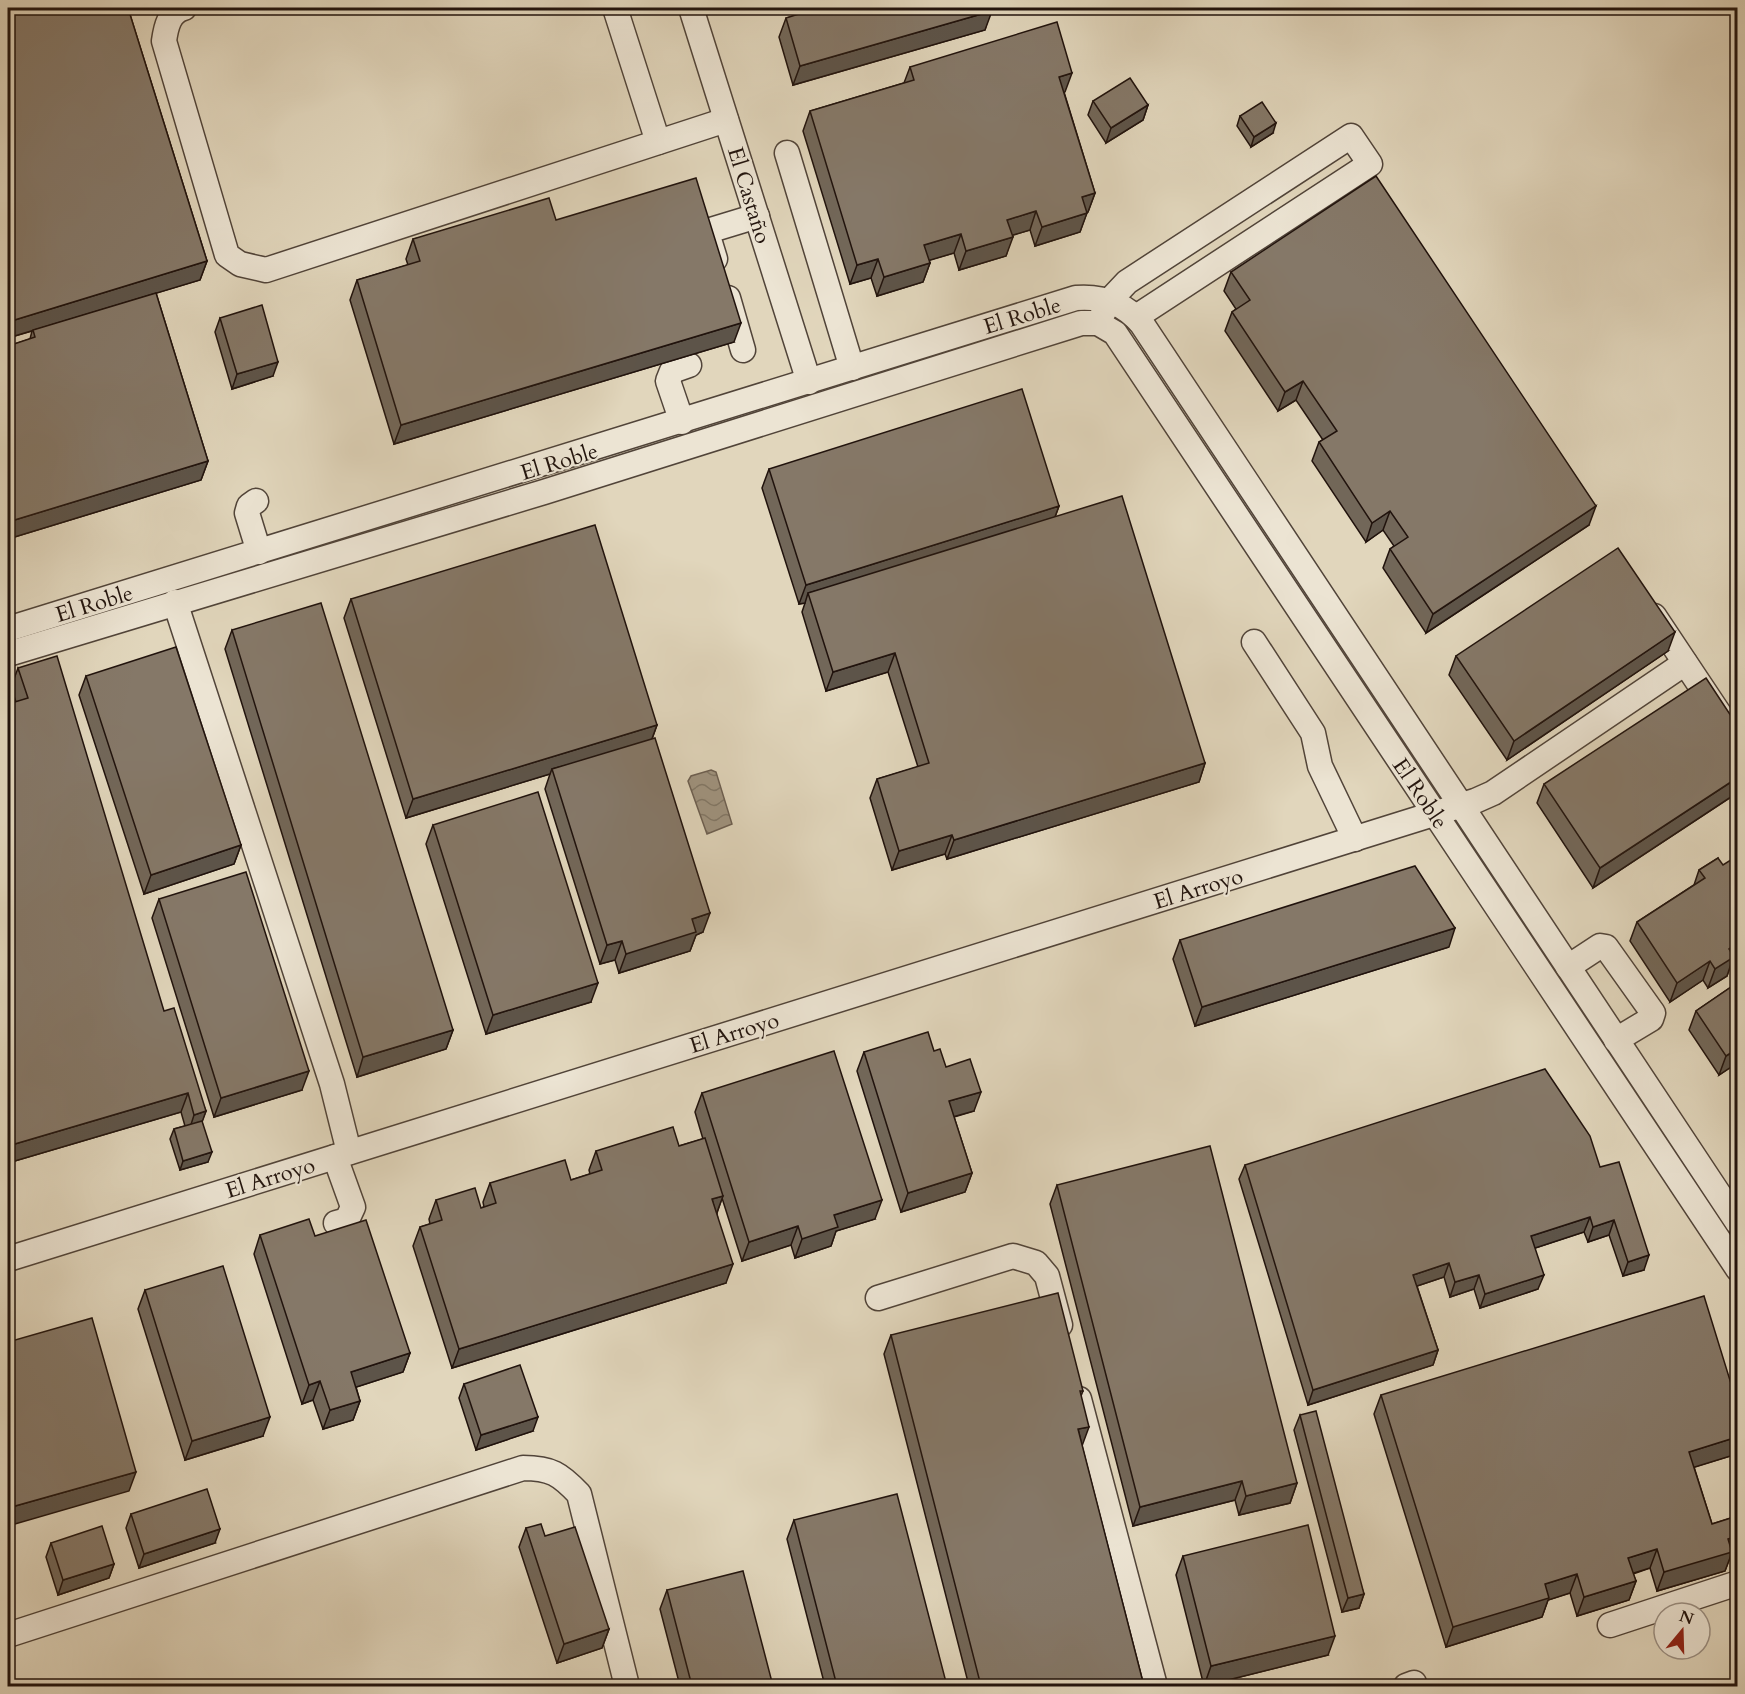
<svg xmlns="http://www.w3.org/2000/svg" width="1745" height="1694" viewBox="0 0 1745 1694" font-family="Cardo,serif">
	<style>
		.water { fill: url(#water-waves); stroke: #6d6052; stroke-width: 1.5 }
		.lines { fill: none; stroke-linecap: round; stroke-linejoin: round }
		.minor-casing { stroke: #514439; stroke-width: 27 }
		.minor { stroke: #ece4d3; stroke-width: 24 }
		.wall { fill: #726759; stroke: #21130d; stroke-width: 1.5 }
		.shaded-wall { fill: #5d5449; stroke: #21130d; stroke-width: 1.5 }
		.building { fill: #857868; stroke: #21130d; stroke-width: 1.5 }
		.labels { text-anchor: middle; stroke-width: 4.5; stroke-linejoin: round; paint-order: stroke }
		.street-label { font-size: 22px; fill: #21130d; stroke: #ece4d3 }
	</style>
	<defs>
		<pattern id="water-waves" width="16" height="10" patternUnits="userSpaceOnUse" patternTransform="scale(1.5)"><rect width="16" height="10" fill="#a09480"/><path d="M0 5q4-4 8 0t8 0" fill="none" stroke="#827867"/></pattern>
	</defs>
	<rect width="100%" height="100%" fill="#e1d6bc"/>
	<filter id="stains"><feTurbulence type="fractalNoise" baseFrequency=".00333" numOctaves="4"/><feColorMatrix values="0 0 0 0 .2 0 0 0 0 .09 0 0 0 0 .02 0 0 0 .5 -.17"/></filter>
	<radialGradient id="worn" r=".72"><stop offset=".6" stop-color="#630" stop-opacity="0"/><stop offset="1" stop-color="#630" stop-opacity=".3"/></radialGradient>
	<path class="water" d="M711 770 716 772 732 824 707 834 688 781 691 776Z"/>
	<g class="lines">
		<defs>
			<g id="minor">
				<path d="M184 8C169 12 166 27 164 41L227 255 240 264 266 270 726 120"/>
				<path d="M615 8 658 142"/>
				<path d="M691 8 809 382"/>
				<path d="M787 153 852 368"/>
				<path d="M715 259 708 236 711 230 757 216"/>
				<path d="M728 298 743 350"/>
				<path d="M1103 313 1110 300 1127 282 1351 136 1370 164 1136 317"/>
				<path d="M682 422 668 381 672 371 689 365"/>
				<path d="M256 501 249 506 247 513 259 552"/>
				<path d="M175 602 332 1084 349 1152"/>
				<path d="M1654 616 1738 742"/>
				<path d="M8 629 1076 298C1103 296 1124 303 1142 324L1738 1223"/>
				<path d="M1254 642 1313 733 1320 766 1355 839"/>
				<path d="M8 654 544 492 1081 323H1098L1115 333 1738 1269"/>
				<path d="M1568 967 1600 946 1606 947 1653 1013 1651 1019 1616 1040"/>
				<path d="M335 1157 353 1207 347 1220 336 1223"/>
				<path d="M8 1259 1475 801 1493 793 1685 663"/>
				<path d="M878 1298 1013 1256 1036 1263 1047 1276 1060 1325"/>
				<path d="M1079 1399 1155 1686"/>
				<path d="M1610 1625 1738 1583"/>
				<path d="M8 1635 523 1468C551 1468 560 1474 579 1494L627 1686"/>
				<path d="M1406 1686 1414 1683"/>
			</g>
		</defs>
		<use href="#minor" class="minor-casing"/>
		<use href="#minor" class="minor"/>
	</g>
	<g class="wall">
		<path d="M8 8H128L207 261 200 280 156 293 208 461 201 480 8 539V346L30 339 32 331 8 338Z"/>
		<path d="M802 8H991L985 30 793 85 779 37 786 18 804 13Z"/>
		<path d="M1037 8H1059L1038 13Z"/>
		<path d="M910 67 1065 92H1064L1095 193 1088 212H1087L1080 232 1035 246 1030 230 1012 235 1006 256 959 270 954 253 929 260 930 263 923 282 877 296 871 278 850 284 803 131 810 111 904 83Z"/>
		<path d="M1093 101 1148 105 1143 120 1106 143 1088 115Z"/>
		<path d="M1240 116 1273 133 1251 147 1237 126Z"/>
		<path d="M556 220 734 342 394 444 350 300 357 280 408 265 406 259 413 239Z"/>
		<path d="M1231 272 1589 525 1426 633 1383 568 1390 549 1394 546 1383 530 1366 542 1312 461 1319 442 1323 440 1296 400 1278 411 1225 331 1232 312 1236 309 1224 291Z"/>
		<path d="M220 318 273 376 232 389 215 332Z"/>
		<path d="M769 469 1059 506 1055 517 1205 763 1199 782 947 859 945 854 892 870 870 798 877 779 918 767 888 672 826 691 802 612 805 603 799 604 762 488Z"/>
		<path d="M351 599 657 725 652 739 703 932 696 935 690 951 619 973 615 960 600 964 545 789 550 774 406 818 344 618Z"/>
		<path d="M232 630 453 1030 446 1049 357 1077 225 649Z"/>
		<path d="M1668 651 1507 760 1449 675 1456 656Z"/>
		<path d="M18 668 206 1111 202 1121 208 1162 180 1170 170 1139 174 1129 185 1126 181 1112 8 1163V705L16 702 11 687Z"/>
		<path d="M86 676 241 845 234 864 144 894 79 695Z"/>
		<path d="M1737 725V793L1593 888 1537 803 1544 784Z"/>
		<path d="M433 825 591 1002 486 1034 426 844Z"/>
		<path d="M1718 858 1732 961 1727 976 1708 988 1703 980 1670 1002 1630 941 1637 922 1694 885 1699 870Z"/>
		<path d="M159 899 302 1090 214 1117 152 918Z"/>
		<path d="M1180 940 1449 947 1195 1026 1173 959Z"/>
		<path d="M1737 983V1065V1063L1719 1075 1689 1030 1696 1011Z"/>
		<path d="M934 1051 946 1067 974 1111 954 1117 972 1173 965 1192 901 1212 857 1071 864 1052Z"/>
		<path d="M702 1093 875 1219 836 1231 831 1246 795 1258 791 1245 742 1261 722 1198 717 1213 726 1283 452 1368 413 1246 420 1227 430 1224 429 1219 436 1200 481 1208 484 1207 483 1202 490 1183 571 1180 590 1174 589 1170 596 1151 679 1146 703 1139 695 1112Z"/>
		<path d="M1245 1165 1600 1167 1644 1270 1623 1276 1609 1235 1588 1242 1584 1232 1535 1248 1538 1289 1480 1308 1474 1289 1450 1297 1444 1277 1417 1286 1438 1350 1433 1365 1308 1405 1239 1179Z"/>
		<path d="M1057 1185 1297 1483 1290 1503 1239 1515 1235 1500 1133 1526 1050 1204Z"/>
		<path d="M260 1235 315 1236 410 1353 403 1372 356 1387 360 1401 353 1420 323 1429 313 1400 302 1404 254 1254Z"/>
		<path d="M145 1290 263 1436 185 1460 138 1309Z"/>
		<path d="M891 1335 1083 1391 1081 1396 1082 1446 1144 1686H969L884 1354Z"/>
		<path d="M464 1384 533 1431 476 1450 459 1398Z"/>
		<path d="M1381 1395 1737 1403V1454L1694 1467 1712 1524 1737 1516V1553L1731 1555 1725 1571 1657 1591 1650 1568 1633 1574 1636 1581 1629 1600 1577 1616 1570 1593 1548 1600 1542 1617 1446 1647 1374 1414Z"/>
		<path d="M1300 1415 1364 1594 1359 1608 1342 1612 1294 1430Z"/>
		<path d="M131 1514 215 1543 139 1568 126 1528Z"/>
		<path d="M794 1520 947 1686H825L787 1539Z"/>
		<path d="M526 1528 545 1536 609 1629 602 1648 557 1663 519 1547Z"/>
		<path d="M51 1543 114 1564 109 1578 58 1595 46 1557Z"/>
		<path d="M1183 1556 1328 1655 1204 1686 1176 1575Z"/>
		<path d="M667 1590 773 1686H680L660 1609Z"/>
	</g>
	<g class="shaded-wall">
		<path d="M1041 8H1059L1038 13Z"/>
		<path d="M992 11 985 30 793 85 800 66Z"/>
		<path d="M1072 73 1065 92 1052 96 1059 77Z"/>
		<path d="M1148 105 1143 120 1106 143 1111 128Z"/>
		<path d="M1276 123 1273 133 1251 147 1254 137Z"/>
		<path d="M1095 193 1088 212 1075 216 1082 197Z"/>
		<path d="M1036 211 1030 230 1000 239 1007 220Z"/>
		<path d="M1087 213 1080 232 1035 246 1042 227Z"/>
		<path d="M961 234 954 253 917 264 924 245Z"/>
		<path d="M1013 237 1006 256 959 270 966 251Z"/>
		<path d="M878 259 871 278 850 284 857 265Z"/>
		<path d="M207 261 200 280 8 338V322Z"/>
		<path d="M930 263 923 282 877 296 884 277Z"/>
		<path d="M741 323 734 342 394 444 401 425Z"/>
		<path d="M278 362 273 376 232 389 237 374Z"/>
		<path d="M1303 381 1296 400 1278 411 1285 392Z"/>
		<path d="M208 461 201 480 8 539V522Z"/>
		<path d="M1059 506 1052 525 808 593 805 603 799 604 806 585Z"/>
		<path d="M1596 506 1589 525 1426 633 1433 614Z"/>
		<path d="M1390 511 1383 530 1366 542 1372 523Z"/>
		<path d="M1675 632 1668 651 1507 760 1514 741Z"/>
		<path d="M895 653 888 672 826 691 833 672Z"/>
		<path d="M657 725 650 744 552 769 550 774 406 818 413 799Z"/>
		<path d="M1205 763 1199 782 947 859 954 840Z"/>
		<path d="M1737 778V793L1593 888 1600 868Z"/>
		<path d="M952 835 945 854 892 870 899 851Z"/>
		<path d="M241 845 234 864 144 894 151 875Z"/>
		<path d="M710 913 703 932 696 935 690 951 619 973 626 954 692 919Z"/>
		<path d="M1455 928 1449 947 1195 1026 1202 1007Z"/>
		<path d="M622 941 615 960 600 964 607 945Z"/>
		<path d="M1737 943V958L1732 961 1727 976 1708 988 1715 969 1729 949Z"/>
		<path d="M1710 961 1703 980 1670 1002 1677 983Z"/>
		<path d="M598 983 591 1002 486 1034 493 1015Z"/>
		<path d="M453 1030 446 1049 357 1077 363 1057Z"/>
		<path d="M1737 1049V1063L1719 1075 1726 1056Z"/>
		<path d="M309 1071 302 1090 214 1117 221 1098Z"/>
		<path d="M981 1092 974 1111 942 1120 949 1101Z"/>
		<path d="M188 1093 181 1112 8 1163V1146Z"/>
		<path d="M206 1111 199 1131 188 1134 194 1115Z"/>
		<path d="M212 1152 208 1162 180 1170 183 1161Z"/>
		<path d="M972 1173 965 1192 901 1212 908 1193Z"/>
		<path d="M723 1196 716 1215 712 1199Z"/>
		<path d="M882 1200 875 1219 836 1231 831 1246 795 1258 802 1239 834 1215Z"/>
		<path d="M1590 1217 1584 1232 1526 1251 1531 1236Z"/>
		<path d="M1614 1220 1609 1235 1588 1242 1593 1227Z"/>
		<path d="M798 1226 791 1245 742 1261 749 1242Z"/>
		<path d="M1649 1255 1644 1270 1623 1276 1628 1262Z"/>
		<path d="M1449 1263 1444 1277 1408 1289 1413 1275Z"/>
		<path d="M733 1264 726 1283 452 1368 459 1349Z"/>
		<path d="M1479 1275 1474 1289 1450 1297 1455 1282Z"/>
		<path d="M1544 1275 1538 1289 1480 1308 1485 1294Z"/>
		<path d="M1438 1350 1433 1365 1308 1405 1313 1390Z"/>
		<path d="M410 1353 403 1372 344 1391 351 1372Z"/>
		<path d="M320 1381 313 1400 302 1404 309 1385Z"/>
		<path d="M360 1401 353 1420 323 1429 330 1410Z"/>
		<path d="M270 1417 263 1436 185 1460 192 1441Z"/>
		<path d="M538 1417 533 1431 476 1450 481 1435Z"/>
		<path d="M1089 1427 1082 1446 1078 1429Z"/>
		<path d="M1737 1437V1454L1682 1471 1689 1452Z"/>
		<path d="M136 1472 129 1491 8 1526V1508Z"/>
		<path d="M1242 1481 1235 1500 1133 1526 1140 1507Z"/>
		<path d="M1297 1483 1290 1503 1239 1515 1246 1496Z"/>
		<path d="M220 1529 215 1543 139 1568 144 1554Z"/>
		<path d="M1737 1536V1553L1731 1555 1725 1571 1657 1591 1664 1572 1728 1539Z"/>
		<path d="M1657 1549 1650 1568 1621 1577 1628 1558Z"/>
		<path d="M114 1564 109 1578 58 1595 63 1580Z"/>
		<path d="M1577 1574 1570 1593 1548 1600 1542 1617 1446 1647 1453 1627 1545 1584Z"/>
		<path d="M1636 1581 1629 1600 1577 1616 1584 1597Z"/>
		<path d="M1364 1594 1359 1608 1342 1612 1348 1598Z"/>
		<path d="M609 1629 602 1648 557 1663 564 1644Z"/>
		<path d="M1335 1636 1328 1655 1204 1686 1211 1666Z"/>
	</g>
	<g class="building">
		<path d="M8 8H128L207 261 8 322Z"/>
		<path d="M815 8H991L992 11 800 66 786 18 815 9Z"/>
		<path d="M1057 22 1072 73 1059 77 1095 193 1082 197 1087 213 1042 227 1036 211 1007 220 1013 237 966 251 961 234 924 245 930 263 884 277 878 259 857 265 810 111 914 80 910 67Z"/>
		<path d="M1130 78 1148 105 1111 128 1093 101Z"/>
		<path d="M1262 102 1276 123 1254 137 1240 116Z"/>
		<path d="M1376 176 1596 506 1433 614 1390 549 1408 537 1390 511 1372 523 1319 442 1337 431 1303 381 1285 392 1232 312 1250 300 1231 272Z"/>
		<path d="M696 178 741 323 401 425 357 280 420 261 413 239 549 198 556 220Z"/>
		<path d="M156 293 208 461 8 522V346L35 337 33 330Z"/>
		<path d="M262 305 278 362 237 374 220 318Z"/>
		<path d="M1022 389 1059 506 806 585 769 469Z"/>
		<path d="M1122 496 1205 763 954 840 952 835 899 851 877 779 929 763 895 653 833 672 808 593Z"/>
		<path d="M595 525 657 725 413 799 351 599Z"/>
		<path d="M1618 548 1675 632 1514 741 1456 656Z"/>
		<path d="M321 603 453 1030 363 1057 232 630Z"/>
		<path d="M176 647 241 845 151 875 86 676Z"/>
		<path d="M57 656 164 1011 174 1008 206 1111 194 1115 188 1093 8 1146V704L28 698 18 668Z"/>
		<path d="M1706 678 1737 725V778L1600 868 1544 784Z"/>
		<path d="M655 738 710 913 692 919 696 932 626 954 622 941 607 945 552 769Z"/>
		<path d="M538 792 598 983 493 1015 433 825Z"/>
		<path d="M1737 856V943L1729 949 1734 957 1715 969 1710 961 1677 983 1637 922 1705 878 1699 870 1718 858 1723 865Z"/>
		<path d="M1415 866 1455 928 1202 1007 1180 940Z"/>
		<path d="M246 872 309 1071 221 1098 159 899Z"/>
		<path d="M1737 983V1049L1726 1056 1696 1011Z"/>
		<path d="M928 1032 934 1051 940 1049 946 1067 970 1059 981 1092 949 1101 972 1173 908 1193 864 1052Z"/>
		<path d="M834 1051 882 1200 834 1215 838 1227 802 1239 798 1226 749 1242 702 1093Z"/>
		<path d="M1545 1069 1590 1136 1600 1167 1619 1162 1649 1255 1628 1262 1614 1220 1593 1227 1590 1217 1531 1236 1544 1275 1485 1294 1479 1275 1455 1282 1449 1263 1413 1275 1438 1350 1313 1390 1245 1165Z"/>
		<path d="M202 1121 212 1152 183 1161 174 1129Z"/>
		<path d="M673 1127 679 1146 705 1138 723 1196 712 1199 733 1264 459 1349 420 1227 442 1220 436 1200 475 1188 481 1208 496 1203 490 1183 565 1160 571 1180 602 1170 596 1151Z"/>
		<path d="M1210 1146 1297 1483 1246 1496 1242 1481 1140 1507 1057 1185Z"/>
		<path d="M309 1219 315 1236 366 1220 410 1353 351 1372 360 1401 330 1410 320 1381 309 1385 260 1235Z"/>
		<path d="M223 1266 270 1417 192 1441 145 1290Z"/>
		<path d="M1058 1293 1083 1391H1080L1089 1427 1078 1429 1144 1686H981L891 1335Z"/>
		<path d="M1704 1296 1737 1403V1437L1689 1452 1712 1524 1737 1516V1536L1728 1539 1732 1552 1664 1572 1657 1549 1628 1558 1636 1581 1584 1597 1577 1574 1545 1584 1549 1598 1453 1627 1381 1395Z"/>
		<path d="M92 1318 136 1472 8 1508V1342Z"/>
		<path d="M520 1365 538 1417 481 1435 464 1384Z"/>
		<path d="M1316 1411 1364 1594 1348 1598 1300 1415Z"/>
		<path d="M207 1489 220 1529 144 1554 131 1514Z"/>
		<path d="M897 1494 947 1686H837L794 1520Z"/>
		<path d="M541 1524 545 1536 575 1527 609 1629 564 1644 526 1528Z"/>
		<path d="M1308 1525 1335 1636 1211 1666 1183 1556Z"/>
		<path d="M102 1526 114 1564 63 1580 51 1543Z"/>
		<path d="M743 1571 773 1686H692L667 1590Z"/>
	</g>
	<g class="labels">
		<g class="street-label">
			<text transform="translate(750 195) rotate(73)" y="8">El Castaño</text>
			<text transform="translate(1022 315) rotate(-17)" y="8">El Roble</text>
			<text transform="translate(559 461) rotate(-17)" y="8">El Roble</text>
			<text transform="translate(94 603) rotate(-17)" y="8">El Roble</text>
			<text transform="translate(1421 793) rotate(56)" y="8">El Roble</text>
			<text transform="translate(1198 888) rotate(-17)" y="8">El Arroyo</text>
			<text transform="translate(734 1032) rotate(-17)" y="8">El Arroyo</text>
			<text transform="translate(270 1177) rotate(-17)" y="8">El Arroyo</text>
		</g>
	</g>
	<rect width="1745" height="1694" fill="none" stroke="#e1d6bc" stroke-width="30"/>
	<rect x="9" y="9" width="1727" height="1676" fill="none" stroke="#21130d" stroke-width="3"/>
	<rect x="15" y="15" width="1715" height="1664" fill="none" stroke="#21130d" stroke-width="1.5"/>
	<g transform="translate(1682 1631) rotate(19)"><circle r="28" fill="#ece4d3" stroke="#9b9084" stroke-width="1.5"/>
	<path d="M0-4.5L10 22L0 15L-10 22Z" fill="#8f2418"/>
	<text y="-9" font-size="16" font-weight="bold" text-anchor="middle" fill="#21130d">N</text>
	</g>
	<rect width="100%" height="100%" filter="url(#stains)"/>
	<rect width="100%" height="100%" fill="url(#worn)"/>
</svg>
